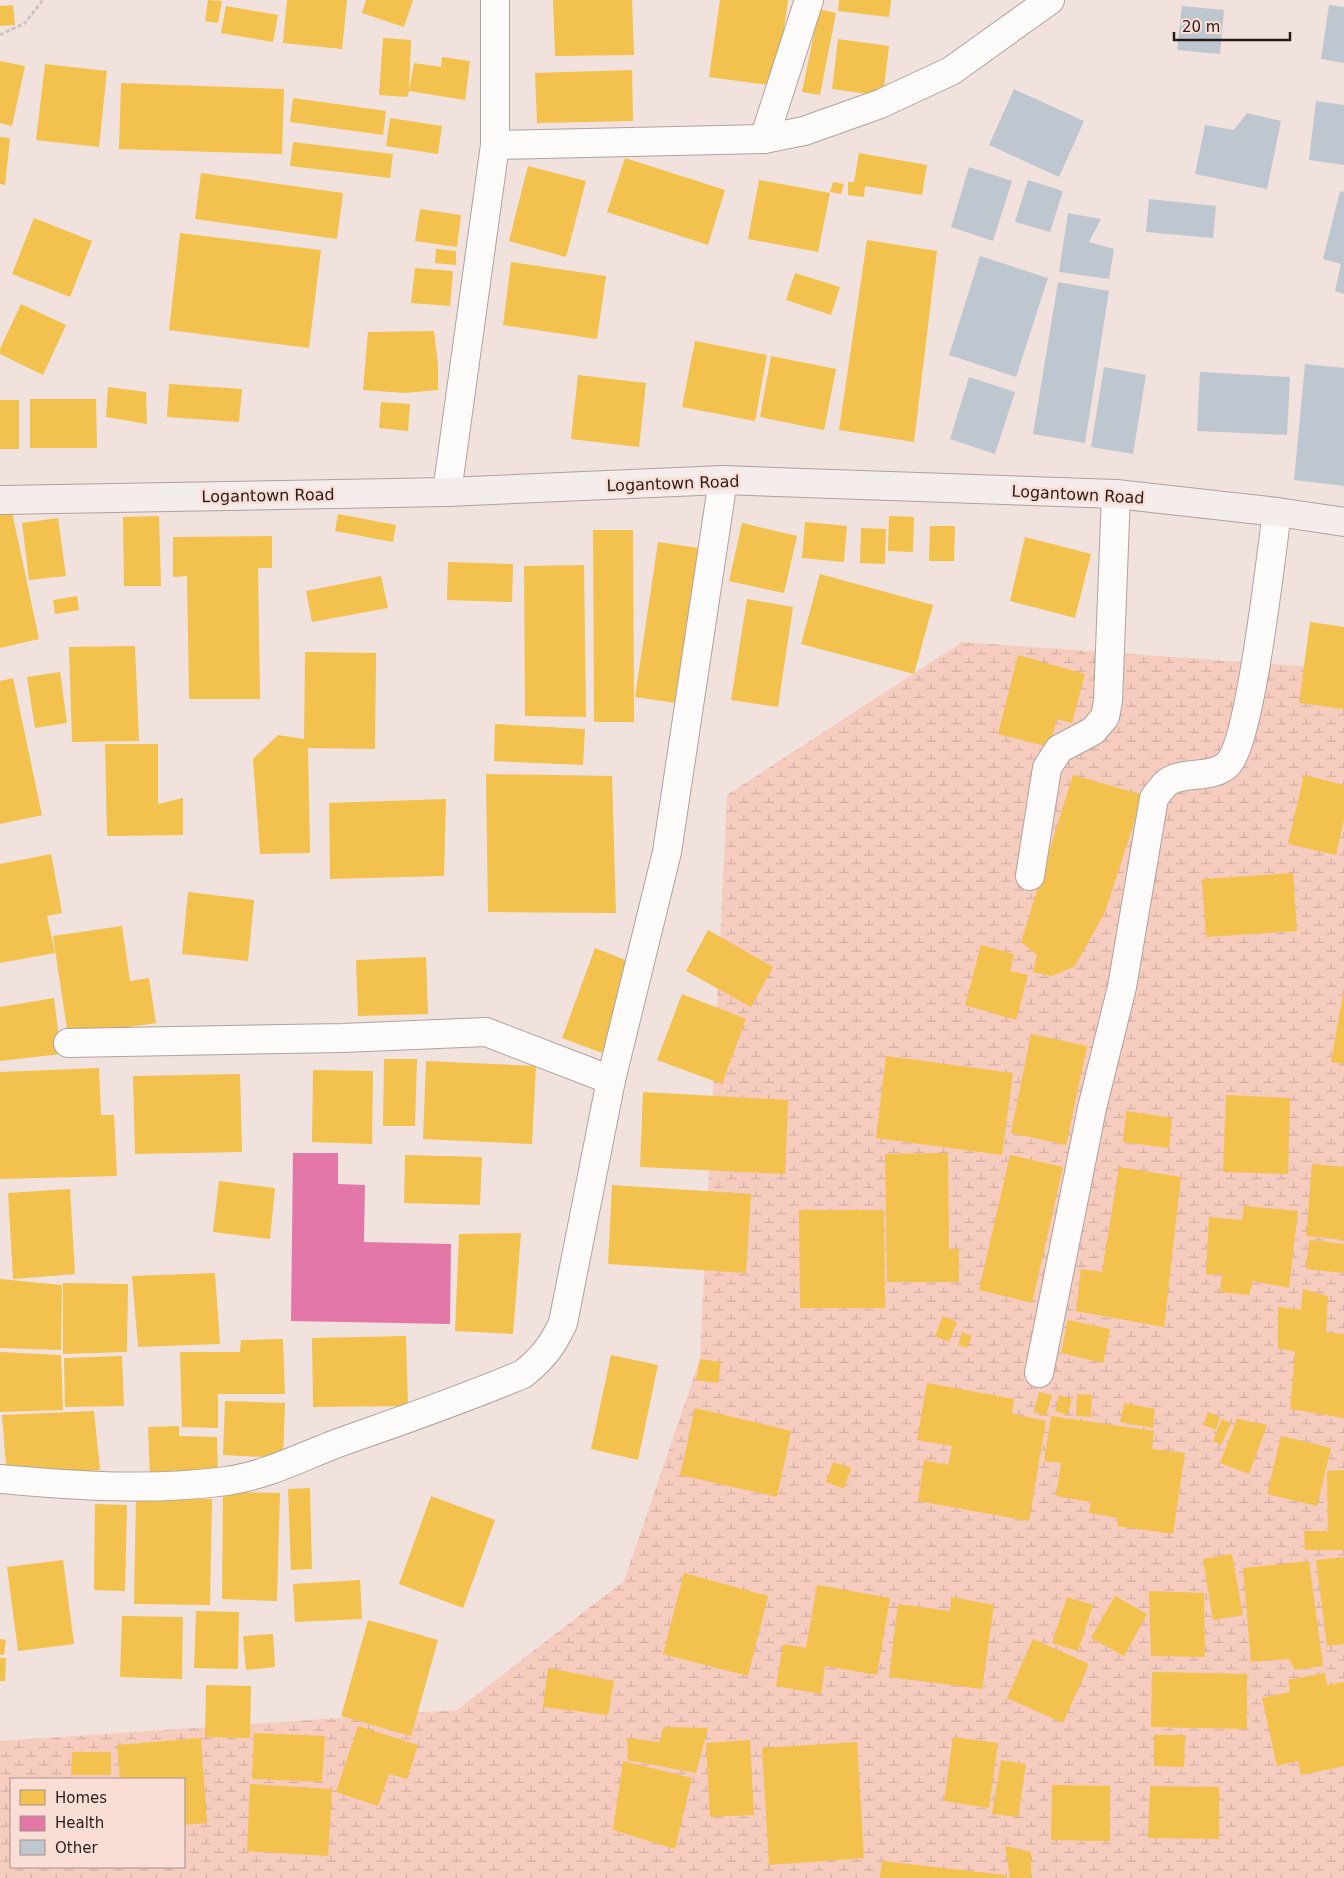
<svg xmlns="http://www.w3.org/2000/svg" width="1344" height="1878" viewBox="0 0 1344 1878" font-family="'DejaVu Sans',sans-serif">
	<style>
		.wetland { fill: url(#wetland-marsh); fill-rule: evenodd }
		.homes { fill: #f2c14e }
		.health { fill: #e377a8 }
		.building { fill: #bec6cf }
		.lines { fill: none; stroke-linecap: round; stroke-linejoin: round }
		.street-casing { stroke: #aea29e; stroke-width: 30 }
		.secondary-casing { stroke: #aea29e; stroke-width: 30 }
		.path { stroke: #cbc4c3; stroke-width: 3; stroke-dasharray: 4 2.5; stroke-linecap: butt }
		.street { stroke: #fdfbfa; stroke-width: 28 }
		.secondary { stroke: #f4edeb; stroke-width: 28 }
		.labels { text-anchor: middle; stroke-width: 5; stroke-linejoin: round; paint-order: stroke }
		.street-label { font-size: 16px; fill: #261d19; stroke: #faded5 }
	</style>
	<defs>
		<pattern id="wetland-marsh" width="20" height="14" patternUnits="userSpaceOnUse" patternTransform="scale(1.25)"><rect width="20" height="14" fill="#f6ccbe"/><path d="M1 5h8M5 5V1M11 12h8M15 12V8" fill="none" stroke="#d3afa3"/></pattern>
	</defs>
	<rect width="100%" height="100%" fill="#f2e2dd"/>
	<path class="wetland" d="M962 642 1344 669V1878H0V1741L457 1710 624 1581 700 1359 727 795ZM11 1779H184V1867H11Z"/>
	<g class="homes">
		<path d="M208 0 222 1 218 23 205 21Z"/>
		<path d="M287 0H347L342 49 283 43Z"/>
		<path d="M366 0H413L404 27 362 13Z"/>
		<path d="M553 0H632L634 55 555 56Z"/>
		<path d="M720 0H788L776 86 709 77Z"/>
		<path d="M839 0H891L889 17 838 11Z"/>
		<path d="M13 5 15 25 0 26V6Z"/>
		<path d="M226 6 278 15 273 42 221 33Z"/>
		<path d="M819 9 836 13 820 95 802 92Z"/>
		<path d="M383 38 411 40 409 91 414 63 441 67 442 57 470 61 465 100 409 91 407 97 379 95Z"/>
		<path d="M838 39 889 46 883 96 832 89Z"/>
		<path d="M0 61 25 66 12 126 0 123Z"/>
		<path d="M45 64 107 71 99 147 36 140Z"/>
		<path d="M632 70 633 121 537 123 535 73Z"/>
		<path d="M121 83 284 89 282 154 119 149Z"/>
		<path d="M293 98 386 111 383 135 290 122Z"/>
		<path d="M390 118 442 126 438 154 386 146Z"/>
		<path d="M0 137 10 138 5 185 0 184Z"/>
		<path d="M293 142 393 154 390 178 290 166Z"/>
		<path d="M859 153 927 165 922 195 865 186 864 197 848 195V182H854Z"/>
		<path d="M625 158 725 190 708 245 607 212Z"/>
		<path d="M528 166 586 181 566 257 509 241Z"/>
		<path d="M201 173 343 193 337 239 195 219Z"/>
		<path d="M759 180 830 193 818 252 748 239Z"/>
		<path d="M833 182 844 184 841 194 830 192Z"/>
		<path d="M420 209 461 215 457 247 415 241Z"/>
		<path d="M34 218 92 241 70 297 12 274Z"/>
		<path d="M180 233 321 250 309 348 169 330Z"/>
		<path d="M867 240 937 251 914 442 839 430Z"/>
		<path d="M436 249 456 251V265L435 263Z"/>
		<path d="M511 262 606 276 597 339 503 325Z"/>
		<path d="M415 268 453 271 450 306 411 303Z"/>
		<path d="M795 273 840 287 831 315 786 300Z"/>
		<path d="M21 304 66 325 43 375 0 354V349Z"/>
		<path d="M434 331 438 364V390L405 393 363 390 368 332Z"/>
		<path d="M695 341 767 355 755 421 682 407Z"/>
		<path d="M771 356 836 369 824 430 760 417Z"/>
		<path d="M578 375 646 383 639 447 571 439Z"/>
		<path d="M169 384 242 389 239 422 167 417Z"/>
		<path d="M108 387 146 392 147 424 106 417Z"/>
		<path d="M30 399H96L97 448H30Z"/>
		<rect x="0" y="400" width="19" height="49"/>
		<path d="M381 402 410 404 408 431 379 428Z"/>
		<path d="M12 512 39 639 0 648V514Z"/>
		<path d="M338 514 396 525 393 542 335 531Z"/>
		<path d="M159 516 161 586H124L123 517Z"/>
		<path d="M889 516 914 517 913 552 888 551Z"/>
		<path d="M58 518 66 576 29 580 22 523Z"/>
		<path d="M805 522 847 526 844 562 802 558Z"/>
		<path d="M742 523 797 536 784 593 729 581Z"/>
		<path d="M930 526H955L954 561H929Z"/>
		<path d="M861 528 886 529 885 564 860 563Z"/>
		<path d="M593 530H633L634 722H594Z"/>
		<path d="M272 536V568H258L260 699H189L187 576 173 577V537Z"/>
		<path d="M1025 537 1091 554 1075 618 1010 601Z"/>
		<path d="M658 542 698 548 676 703 635 697Z"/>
		<path d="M448 562 513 564 512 602 447 600Z"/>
		<path d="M584 565 586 717 525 716 524 566Z"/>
		<path d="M820 574 933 605 914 674 801 644Z"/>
		<path d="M381 576 388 608 312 622 306 591Z"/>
		<path d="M77 596 79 610 55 614 53 600Z"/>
		<path d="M747 599 793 607 778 707 731 700Z"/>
		<path d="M1310 622 1344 627V709L1299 703Z"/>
		<path d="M135 646 139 741 72 742 69 647Z"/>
		<path d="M305 652 376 653 375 749 308 748 310 853 260 854 253 759 278 735 304 739Z"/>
		<path d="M1018 655 1085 674 1072 723 1057 719 1049 747 998 734Z"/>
		<path d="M60 672 67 723 35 728 27 677Z"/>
		<path d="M13 678 42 815 0 824V681Z"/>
		<path d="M495 724 585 729 583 765 494 761Z"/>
		<path d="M105 744H158V804L183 798V835L107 836Z"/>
		<path d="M486 774 612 776 616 913 488 912Z"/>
		<path d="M1073 775 1143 795 1105 912 1075 966 1052 976 1033 972 1037 955 1021 942Z"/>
		<path d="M1304 775 1344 785V820L1336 855 1288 844Z"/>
		<path d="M446 799 444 876 330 879 329 803Z"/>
		<path d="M51 854 62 913 47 916 55 953 0 963V864Z"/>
		<path d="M1293 873 1297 931 1206 937 1202 879Z"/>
		<path d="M188 892 254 900 248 961 182 954Z"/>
		<path d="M122 926 130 981 149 978 156 1023 68 1036 53 936Z"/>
		<path d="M708 930 773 967 751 1007 686 971Z"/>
		<path d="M981 945 1014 954 1010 971 1028 975 1016 1020 965 1005Z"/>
		<path d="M595 948 635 964 602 1053 562 1038Z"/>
		<path d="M426 957 428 1014 358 1016 356 960Z"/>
		<path d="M682 994 746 1019 722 1084 657 1060Z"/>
		<path d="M1343 994H1344V1064L1331 1062Z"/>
		<path d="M54 998 61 1054 0 1061V1007Z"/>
		<path d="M1031 1034 1087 1046 1066 1145 1011 1133Z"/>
		<path d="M886 1056 1013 1073 1002 1155 876 1138Z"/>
		<path d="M384 1059H417L415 1126H383Z"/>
		<path d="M426 1061 536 1066 532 1144 423 1139Z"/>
		<path d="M99 1068 101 1115H114L117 1176 0 1179V1072Z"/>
		<path d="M313 1070 373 1071 372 1144 312 1142Z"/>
		<path d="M240 1074 242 1152 135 1154 133 1076Z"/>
		<path d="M643 1092 788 1100 785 1174 640 1167Z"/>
		<path d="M1226 1095 1290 1098 1288 1174 1223 1172Z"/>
		<path d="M1126 1111 1172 1118 1169 1148 1123 1142Z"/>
		<path d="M948 1153 949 1249H959V1282H887L885 1154Z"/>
		<path d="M405 1155 482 1157 480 1205 404 1203Z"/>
		<path d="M1010 1155 1063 1167 1032 1303 979 1290Z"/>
		<path d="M1312 1164 1344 1167V1240L1306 1236Z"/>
		<path d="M1119 1167 1181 1177 1164 1327 1076 1311 1081 1269 1102 1272Z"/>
		<path d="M219 1181 275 1188 270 1239 213 1232Z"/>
		<path d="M612 1185 751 1194 746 1273 608 1264Z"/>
		<path d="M70 1189 75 1274 13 1279 8 1193Z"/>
		<path d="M1244 1206 1298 1211 1289 1288 1253 1281 1249 1295 1220 1292 1222 1274 1206 1275 1209 1217 1242 1220Z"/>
		<path d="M799 1210H884L885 1308H800Z"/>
		<path d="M521 1233 513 1334 455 1331 459 1234Z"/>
		<path d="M1309 1240 1344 1244V1273L1306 1269Z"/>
		<path d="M215 1273 220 1344 138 1347 132 1276Z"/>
		<path d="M0 1279 62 1285 61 1350 0 1348Z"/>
		<path d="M63 1283 128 1284 127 1352 63 1354Z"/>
		<path d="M1303 1289 1328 1296 1326 1332 1344 1334V1418L1290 1409 1295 1352 1278 1348V1307L1301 1310Z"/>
		<path d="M943 1316 957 1322 949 1342 935 1336Z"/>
		<path d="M1068 1320 1110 1329 1103 1363 1061 1353Z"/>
		<path d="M962 1332 972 1336 967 1348 958 1345Z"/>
		<path d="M406 1336 408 1406 313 1407 312 1338Z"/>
		<path d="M283 1339 285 1394H218V1428L182 1427 180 1352H240L241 1340Z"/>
		<path d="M0 1352 61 1355 63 1410 0 1412Z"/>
		<path d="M611 1355 658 1365 638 1460 591 1449Z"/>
		<path d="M122 1356 124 1406 65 1407 64 1358Z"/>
		<path d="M700 1359 721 1362 718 1383 696 1380Z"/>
		<path d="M927 1383 1014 1399 1012 1414 1046 1421 1029 1521 918 1501 924 1460 948 1465 952 1446 917 1440Z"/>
		<path d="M1039 1392 1052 1395 1046 1416 1034 1412Z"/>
		<path d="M1077 1394 1092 1395 1091 1417 1076 1416Z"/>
		<path d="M1059 1395 1072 1399 1068 1415 1055 1411Z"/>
		<path d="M225 1401 285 1403 283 1458 223 1455Z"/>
		<path d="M1124 1403 1155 1409 1153 1428 1120 1422Z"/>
		<path d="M695 1408 791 1431 777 1497 680 1475Z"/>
		<path d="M94 1411 100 1470 7 1479 2 1415Z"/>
		<path d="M1208 1412 1220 1417 1216 1430 1203 1425Z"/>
		<path d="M1051 1416 1154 1431 1152 1449 1185 1453 1173 1534 1117 1526 1118 1518 1089 1513 1091 1502 1056 1496 1061 1463 1044 1461Z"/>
		<path d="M1222 1419 1231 1423 1221 1445 1213 1441Z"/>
		<path d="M1237 1419 1267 1425 1249 1474 1220 1463Z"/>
		<path d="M179 1426V1436L217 1437 218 1476 150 1480 148 1427Z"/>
		<path d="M1281 1436 1331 1448 1317 1506 1267 1494Z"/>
		<path d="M833 1462 851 1468 844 1489 826 1482Z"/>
		<path d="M1344 1470V1550H1305L1304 1531H1328L1327 1471Z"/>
		<path d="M310 1488 312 1569 291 1570 288 1489Z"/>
		<path d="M223 1492 280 1493 277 1601 222 1599Z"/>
		<path d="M431 1496 495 1520 463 1608 399 1584Z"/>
		<path d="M136 1497 212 1499 210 1605 134 1604Z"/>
		<path d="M95 1504 127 1505 125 1591 94 1590Z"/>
		<path d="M1232 1554 1243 1615 1213 1620 1203 1559Z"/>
		<path d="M1344 1557V1644L1327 1646 1316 1560Z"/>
		<path d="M63 1560 74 1644 18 1651 7 1567Z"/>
		<path d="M1309 1561 1323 1666 1295 1670 1289 1659 1251 1662 1243 1568Z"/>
		<path d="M684 1573 768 1596 748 1676 663 1654Z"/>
		<path d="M360 1580 362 1619 295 1622 293 1584Z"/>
		<path d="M817 1585 890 1598 877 1675 825 1666 821 1694 776 1686 783 1644 806 1648Z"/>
		<path d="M1149 1591 1204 1593 1205 1657 1151 1656Z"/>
		<path d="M1115 1596 1147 1614 1124 1656 1091 1638Z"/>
		<path d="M951 1597 994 1605 982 1689 889 1677 898 1604 950 1611Z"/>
		<path d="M1067 1597 1093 1605 1078 1651 1052 1643Z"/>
		<path d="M196 1611 239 1612 238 1669 194 1668Z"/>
		<path d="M122 1616 183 1617 182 1679 120 1677Z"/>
		<path d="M368 1620 438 1640 411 1736 341 1716Z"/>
		<path d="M273 1634 275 1667 246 1670 243 1636Z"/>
		<path d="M0 1639 6 1640 4 1655H0Z"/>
		<path d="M1033 1639 1089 1664 1063 1723 1007 1698Z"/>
		<path d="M0 1658H6L5 1681H0Z"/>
		<path d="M548 1668 614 1681 608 1715 543 1707Z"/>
		<path d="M1152 1672 1247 1674V1729L1151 1727Z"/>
		<path d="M1325 1673 1327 1685 1344 1682V1766L1301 1775 1298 1761 1277 1766 1262 1698 1290 1692 1288 1680Z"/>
		<path d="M206 1685 251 1686 250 1738 205 1737Z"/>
		<path d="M358 1726 418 1745 407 1779 389 1774 378 1806 336 1792Z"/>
		<path d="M664 1727 708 1728 696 1773 628 1760 627 1738 659 1742Z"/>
		<path d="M254 1733 325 1736 322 1782 252 1779Z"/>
		<path d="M1154 1735H1185L1184 1767 1154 1766Z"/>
		<path d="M953 1737 998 1743 989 1808 944 1801Z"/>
		<path d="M201 1738 207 1823 184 1825V1779H120L117 1745Z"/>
		<path d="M750 1740 754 1815 710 1817 706 1743Z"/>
		<path d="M857 1742 864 1858 769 1865 762 1748Z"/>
		<path d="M72 1752H111V1775H71Z"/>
		<path d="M1001 1760 1026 1764 1018 1817 992 1814Z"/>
		<path d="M623 1761 692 1778 675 1849 613 1830Z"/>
		<path d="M250 1784 332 1789 328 1856 247 1851Z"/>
		<path d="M1052 1785 1110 1786V1841L1051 1840Z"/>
		<path d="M1150 1786 1219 1787V1839L1148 1838Z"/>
		<path d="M1005 1846 1031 1852V1878H1010Z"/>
		<path d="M882 1861 1005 1875V1878H880Z"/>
	</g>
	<path class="health" d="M293 1153H338V1184L365 1185 364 1242 451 1244 450 1324 291 1321Z"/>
	<g class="building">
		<path d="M1329 5 1344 7V63L1321 59Z"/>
		<path d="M1182 6 1224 10 1220 54 1177 50Z"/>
		<path d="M1014 89 1084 121 1059 177 989 145Z"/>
		<path d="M1316 101 1344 105V165L1309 160Z"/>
		<path d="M1247 113 1281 121 1267 189 1195 174 1205 125 1234 130Z"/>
		<path d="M969 167 1012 181 993 241 951 227Z"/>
		<path d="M1028 180 1063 191 1050 232 1015 222Z"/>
		<path d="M1340 191 1344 192V294L1335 291 1341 264 1323 259Z"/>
		<path d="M1149 199 1216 206 1213 238 1146 232Z"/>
		<path d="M1068 213 1101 219 1089 242 1114 249 1109 279 1059 272Z"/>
		<path d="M980 256 1048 278 1016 377 949 355Z"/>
		<path d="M1058 282 1109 291 1085 443 1033 434Z"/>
		<path d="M1305 364 1344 368V486L1294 480Z"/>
		<path d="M1104 367 1146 375 1133 454 1091 447Z"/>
		<path d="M1200 372 1290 377 1287 435 1197 431Z"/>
		<path d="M969 377 1015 392 995 454 950 439Z"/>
	</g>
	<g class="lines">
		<defs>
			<g id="street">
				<path d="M764 139 809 0"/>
				<path d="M495 145 764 139 804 131 880 104 951 71 1050 0"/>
				<path d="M447 492 495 145V0"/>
				<path d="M1030 876 1047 768 1059 749 1093 731 1105 717 1108 701 1116 494"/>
				<path d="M68 1043 343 1038 486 1032 611 1080"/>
				<path d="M1039 1373 1092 1108 1122 987 1154 798C1158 793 1164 784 1169 781 1187 771 1211 779 1227 765 1251 743 1271 554 1277 512"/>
				<path d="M0 1479C76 1486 151 1491 227 1481 267 1475 301 1457 338 1443 400 1421 462 1400 523 1374 542 1359 553 1345 563 1323L611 1080 667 852 723 480"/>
			</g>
			<path id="secondary" d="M0 500 447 492 723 480 1116 494 1277 512 1344 522"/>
		</defs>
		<use href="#street" class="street-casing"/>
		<use href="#secondary" class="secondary-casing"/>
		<path class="path" d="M0 35 25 23 43 0"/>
		<use href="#street" class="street"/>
		<use href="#secondary" class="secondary"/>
	</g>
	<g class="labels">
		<g class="street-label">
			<text transform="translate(673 483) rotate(-2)" y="6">Logantown Road</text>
			<text transform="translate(1078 494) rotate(3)" y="6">Logantown Road</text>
			<text transform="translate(268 495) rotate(-1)" y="6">Logantown Road</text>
		</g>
	</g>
	<rect x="10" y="1778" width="175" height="90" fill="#faded5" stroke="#a5918a"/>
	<rect x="20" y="1790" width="25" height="15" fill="#f2c14e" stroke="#a5918a"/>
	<text x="55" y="1803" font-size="15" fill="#261d19">Homes</text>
	<rect x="20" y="1816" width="25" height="15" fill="#e377a8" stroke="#a5918a"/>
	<text x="55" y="1828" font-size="15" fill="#261d19">Health</text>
	<rect x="20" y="1840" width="25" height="15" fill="#bec6cf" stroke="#a5918a"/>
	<text x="55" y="1853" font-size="15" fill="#261d19">Other</text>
	<path d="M1174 32v8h116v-8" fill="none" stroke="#261d19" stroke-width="2.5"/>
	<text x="1182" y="32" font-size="15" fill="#261d19" stroke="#faded5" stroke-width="4" paint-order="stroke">20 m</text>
</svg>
